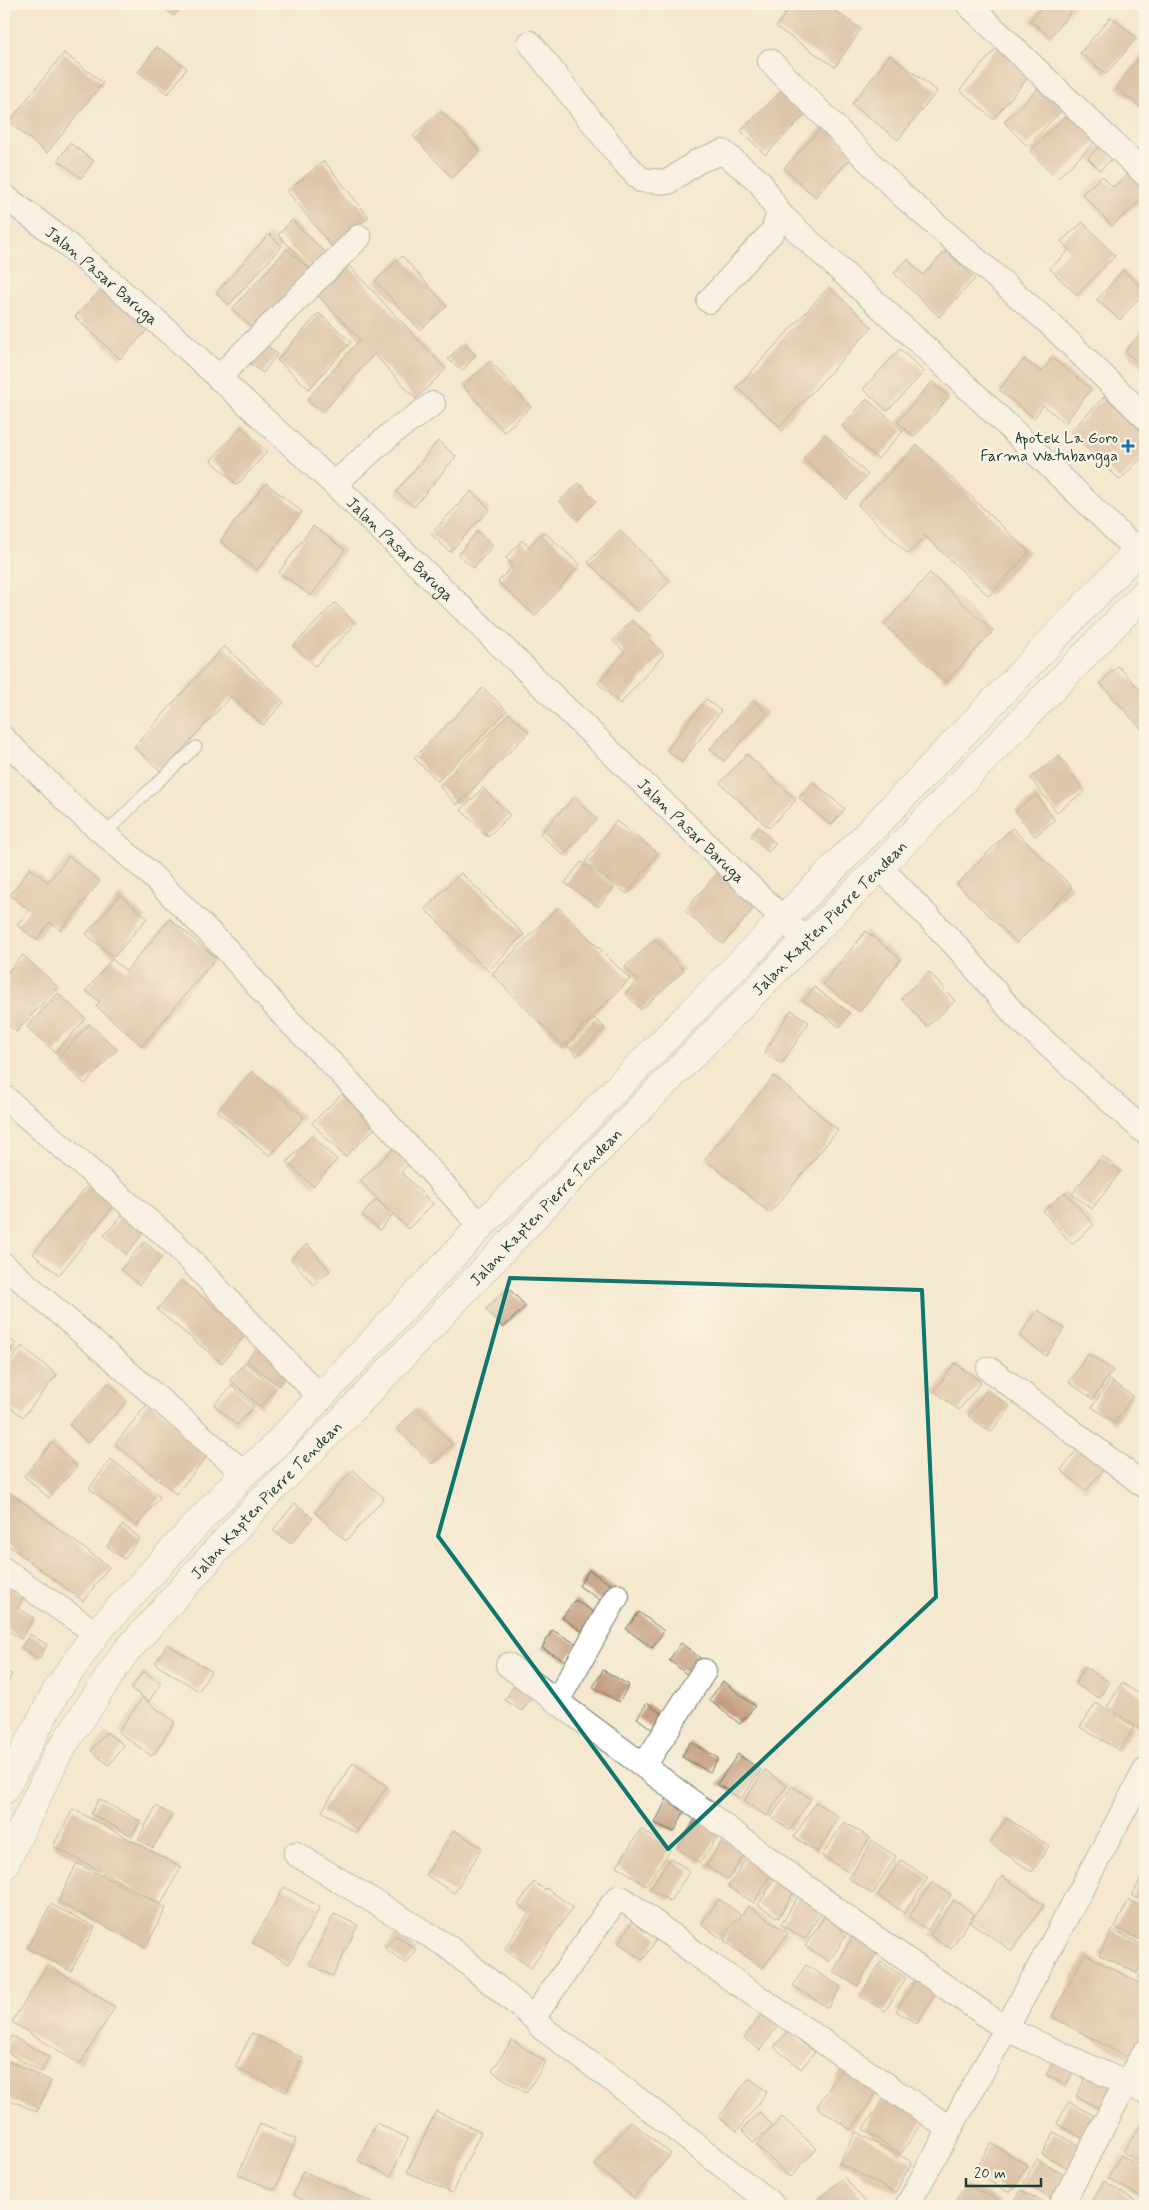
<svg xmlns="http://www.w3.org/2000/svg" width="1149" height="2210" viewBox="0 0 1149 2210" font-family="Mynerve,sans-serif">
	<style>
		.building { fill: #c39c7e }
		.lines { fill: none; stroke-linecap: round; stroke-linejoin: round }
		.service-casing { stroke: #6a796a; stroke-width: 13 }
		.minor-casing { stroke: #6a796a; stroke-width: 26 }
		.trunk-casing { stroke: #6a796a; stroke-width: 29 }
		.service { stroke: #fff; stroke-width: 11 }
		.minor { stroke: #fff; stroke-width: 24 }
		.trunk { stroke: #fff; stroke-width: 28 }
		.marked { fill: none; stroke: #0f766e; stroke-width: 4; stroke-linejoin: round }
		.poi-dot { fill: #1f6fb2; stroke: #fcf5e5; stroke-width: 2 }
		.labels { text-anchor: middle; stroke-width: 4.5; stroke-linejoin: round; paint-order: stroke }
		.street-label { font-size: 16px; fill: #1f3d34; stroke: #fcf5e5 }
		.poi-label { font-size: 16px; fill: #1f3d34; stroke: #fcf5e5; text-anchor: end }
	</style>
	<rect width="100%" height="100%" fill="#fcf5e5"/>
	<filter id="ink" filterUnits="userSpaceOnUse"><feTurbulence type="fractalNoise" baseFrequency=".02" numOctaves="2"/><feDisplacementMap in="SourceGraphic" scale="10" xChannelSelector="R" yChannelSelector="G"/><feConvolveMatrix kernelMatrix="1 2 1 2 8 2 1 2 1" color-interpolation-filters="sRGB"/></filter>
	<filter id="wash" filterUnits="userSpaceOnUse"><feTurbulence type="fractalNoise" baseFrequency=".0096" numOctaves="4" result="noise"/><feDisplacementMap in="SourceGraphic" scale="20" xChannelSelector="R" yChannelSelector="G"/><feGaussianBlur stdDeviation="1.12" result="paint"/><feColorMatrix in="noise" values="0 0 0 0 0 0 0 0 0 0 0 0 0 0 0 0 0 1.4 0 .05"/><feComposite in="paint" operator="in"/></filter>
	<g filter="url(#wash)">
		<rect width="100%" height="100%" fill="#f4e8ce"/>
		<g id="blocks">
			<g class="building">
				<path d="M159 4H185L174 16Z"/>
				<path d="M792 4H825L861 29 835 67 776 27Z"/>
				<path d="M1044 4H1077L1050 37 1030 21Z"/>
				<path d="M1111 17 1137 38 1106 74 1080 53Z"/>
				<path d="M999 45 1032 73 993 119 960 90Z"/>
				<path d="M157 47 187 68 168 94 138 72Z"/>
				<path d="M1145 51V111L1116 87Z"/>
				<path d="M64 53 103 83 47 153 9 122Z"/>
				<path d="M890 55 937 91 898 140 852 104Z"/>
				<path d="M788 84 812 108 765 155 741 131Z"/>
				<path d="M1042 85 1065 107 1027 146 1004 122Z"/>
				<path d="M1075 107 1102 135 1057 179 1030 151Z"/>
				<path d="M440 110 480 151 452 178 413 136Z"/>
				<path d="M824 125 855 154 815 197 784 168Z"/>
				<path d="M70 143 94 161 81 178 58 160Z"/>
				<path d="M1102 144 1114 157 1100 170 1088 158Z"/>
				<path d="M324 161 369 217 332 247 287 191Z"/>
				<path d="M1130 172 1145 189V197L1112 226 1082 194 1102 176 1113 187Z"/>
				<path d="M292 220 328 255 313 270 278 235Z"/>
				<path d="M1083 222 1115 256 1077 295 1050 269 1069 250 1061 241Z"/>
				<path d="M269 234 282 246 229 305 216 293Z"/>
				<path d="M287 249 313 272 258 333 232 309Z"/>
				<path d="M946 251 975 279 939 317 894 273 907 259 923 275Z"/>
				<path d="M402 256 447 306 420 330 375 281Z"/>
				<path d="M349 266 446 369 416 399 374 354 322 413 307 400 360 339 318 296Z"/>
				<path d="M1123 270 1145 291 1120 320 1097 300Z"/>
				<path d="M106 284 151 326 120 359 75 317Z"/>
				<path d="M829 287 872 327 780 427 737 387Z"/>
				<path d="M319 313 351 342 309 389 277 360Z"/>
				<path d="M1145 328V370L1125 351Z"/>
				<path d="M463 343 476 355 462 371 448 359Z"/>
				<path d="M264 344 277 354 263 373 249 363Z"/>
				<path d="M900 349 924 372 887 411 863 389Z"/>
				<path d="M1052 358 1091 389 1065 423 1043 405 1034 418 999 390 1024 359 1041 372Z"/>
				<path d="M490 361 531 407 504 432 463 386Z"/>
				<path d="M932 382 949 397 914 437 897 422Z"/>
				<path d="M1105 396 1145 435V454L1120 480 1070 432Z"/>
				<path d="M867 399 903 431 878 459 842 426Z"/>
				<path d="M241 427 267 452 237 485 211 460Z"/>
				<path d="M825 434 868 475 846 499 803 458Z"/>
				<path d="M438 441 456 456 414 507 396 492Z"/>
				<path d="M917 445 1029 552 989 596 925 536 908 554 858 505Z"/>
				<path d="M266 483 302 512 257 570 220 541Z"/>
				<path d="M579 483 596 501 577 520 559 501Z"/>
				<path d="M471 491 490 509 450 552 431 534Z"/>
				<path d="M313 526 345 550 311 596 279 572Z"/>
				<path d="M620 530 670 581 638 612 588 562Z"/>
				<path d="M477 531 493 545 474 568 458 555Z"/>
				<path d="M543 531 580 565 535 616 498 582 513 565 506 558 522 540 529 547Z"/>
				<path d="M930 573 993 631 946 682 884 624Z"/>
				<path d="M335 603 356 624 315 666 293 646Z"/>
				<path d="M632 620 651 638 649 640 664 654 620 704 598 683 625 652 613 641Z"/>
				<path d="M224 646 284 702 263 725 231 696 162 772 134 747Z"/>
				<path d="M1118 666 1145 695V733L1100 683Z"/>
				<path d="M483 688 507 711 438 781 414 758Z"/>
				<path d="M706 699 721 711 682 762 667 750Z"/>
				<path d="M753 700 767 713 724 761 710 749Z"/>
				<path d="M509 713 529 732 457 805 439 786Z"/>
				<path d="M747 754 796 800 769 828 720 783Z"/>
				<path d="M1059 756 1085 791 1057 812 1030 778Z"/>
				<path d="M813 782 845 809 831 825 799 798Z"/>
				<path d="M483 788 510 815 488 837 461 810Z"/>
				<path d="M1036 795 1055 820 1035 836 1015 811Z"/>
				<path d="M574 797 597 819 563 855 540 834Z"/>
				<path d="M616 821 658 853 627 894 585 862Z"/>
				<path d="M759 827 776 844 768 852 751 836Z"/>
				<path d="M1012 828 1072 887 1017 943 957 884Z"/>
				<path d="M69 856 100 881 61 930 50 922 36 940 17 925 29 910 10 895 30 868 48 882Z"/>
				<path d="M581 862 614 887 598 907 565 883Z"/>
				<path d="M718 872 757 904 723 944 685 911Z"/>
				<path d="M461 873 524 934 488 971 425 909Z"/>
				<path d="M120 895 147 918 114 957 86 934Z"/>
				<path d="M558 907 630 979 563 1046 492 974Z"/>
				<path d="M170 919 216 958 142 1046 96 1006 100 1002 86 991 112 959 126 971Z"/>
				<path d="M866 931 901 959 859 1012 823 984Z"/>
				<path d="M655 939 684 970 641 1010 625 993 638 981 625 967Z"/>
				<path d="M23 955 58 987 16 1032 4 1020V976Z"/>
				<path d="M929 972 955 1001 927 1027 901 998Z"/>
				<path d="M814 987 850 1013 840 1027 804 1001Z"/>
				<path d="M58 993 86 1019 55 1052 27 1027Z"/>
				<path d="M791 1010 809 1022 782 1064 764 1053Z"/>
				<path d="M594 1018 605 1028 577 1056 567 1045Z"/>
				<path d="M89 1024 117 1049 85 1084 58 1058Z"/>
				<path d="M252 1071 304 1117 270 1156 217 1111Z"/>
				<path d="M774 1076 838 1130 770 1213 705 1159Z"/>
				<path d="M342 1094 375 1128 345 1157 312 1123Z"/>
				<path d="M311 1136 337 1160 313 1186 287 1162Z"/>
				<path d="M400 1142 415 1157 401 1172 433 1204 408 1229 393 1214 380 1230 362 1215 376 1199 390 1212 360 1181Z"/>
				<path d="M1102 1156 1121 1171 1092 1209 1072 1194Z"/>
				<path d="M90 1182 116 1203 59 1275 33 1254Z"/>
				<path d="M1065 1192 1094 1225 1072 1244 1043 1211Z"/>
				<path d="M124 1213 145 1231 126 1254 104 1236Z"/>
				<path d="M144 1242 162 1257 139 1285 121 1269Z"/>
				<path d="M307 1244 330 1271 314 1285 291 1259Z"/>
				<path d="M181 1280 247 1333 222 1363 157 1310Z"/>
				<path d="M508 1288 526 1306 503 1328 486 1309Z"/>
				<path d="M1038 1310 1064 1329 1046 1356 1019 1336Z"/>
				<path d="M4 1334 16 1344 4 1358Z"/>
				<path d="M260 1344 292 1370 279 1386 247 1360Z"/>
				<path d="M22 1346 57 1375 23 1417 4 1402V1369Z"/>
				<path d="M1088 1354 1113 1370 1093 1399 1069 1382Z"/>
				<path d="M246 1362 276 1388 260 1407 230 1380Z"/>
				<path d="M955 1363 981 1382 959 1410 934 1391Z"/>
				<path d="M1110 1380 1133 1396 1115 1423 1092 1407Z"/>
				<path d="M108 1383 127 1401 88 1443 69 1425Z"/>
				<path d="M232 1386 254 1406 237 1425 214 1405Z"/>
				<path d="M987 1390 1010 1406 991 1432 968 1416Z"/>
				<path d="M149 1402 211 1452 176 1494 115 1444Z"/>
				<path d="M417 1408 452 1444 432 1464 397 1428Z"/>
				<path d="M52 1443 77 1466 49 1498 24 1476Z"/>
				<path d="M1081 1445 1107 1465 1086 1491 1061 1470Z"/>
				<path d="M111 1459 160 1497 137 1526 89 1488Z"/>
				<path d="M353 1470 384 1498 346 1541 315 1512Z"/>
				<path d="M4 1488 109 1567 83 1601 4 1542Z"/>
				<path d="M295 1503 313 1518 291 1544 273 1530Z"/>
				<path d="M123 1525 140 1538 124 1559 107 1546Z"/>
				<path d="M589 1570 616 1588 606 1604 579 1586Z"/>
				<path d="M4 1585 24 1597 17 1608 34 1618 21 1639 4 1628Z"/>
				<path d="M575 1600 598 1615 586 1634 562 1618Z"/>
				<path d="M639 1612 664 1631 652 1648 626 1629Z"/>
				<path d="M552 1630 577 1644 567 1662 542 1648Z"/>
				<path d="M30 1634 47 1645 39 1659 21 1648Z"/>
				<path d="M681 1643 703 1660 690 1677 669 1660Z"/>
				<path d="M167 1644 211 1671 199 1691 155 1664Z"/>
				<path d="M1085 1667 1109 1682 1099 1698 1075 1684Z"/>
				<path d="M4 1670 12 1675 4 1688Z"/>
				<path d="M603 1670 629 1685 619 1702 593 1687Z"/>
				<path d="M143 1671 161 1683 149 1701 131 1689Z"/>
				<path d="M519 1678 536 1689 522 1711 505 1700Z"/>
				<path d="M723 1681 755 1706 740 1724 709 1700Z"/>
				<path d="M1122 1683 1145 1698 1144 1731 1107 1707Z"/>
				<path d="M142 1698 175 1722 152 1756 118 1732Z"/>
				<path d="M647 1703 667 1718 657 1733 637 1718Z"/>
				<path d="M1096 1703 1134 1727 1120 1751 1080 1727Z"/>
				<path d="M106 1732 124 1745 109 1765 91 1751Z"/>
				<path d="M690 1742 718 1758 710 1772 682 1757Z"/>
				<path d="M738 1754 761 1770 741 1799 717 1784Z"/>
				<path d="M353 1763 387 1786 356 1833 322 1811Z"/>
				<path d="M765 1770 787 1786 767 1816 744 1801Z"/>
				<path d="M792 1786 811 1799 790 1830 771 1817Z"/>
				<path d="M668 1796 687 1806 674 1832 655 1823Z"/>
				<path d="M99 1799 140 1821 132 1836 91 1814Z"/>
				<path d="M816 1802 839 1817 817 1852 794 1837Z"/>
				<path d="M156 1806 172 1815 153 1848 138 1839Z"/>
				<path d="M73 1809 181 1867 161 1904 53 1846Z"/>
				<path d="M696 1818 720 1833 700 1863 677 1848Z"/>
				<path d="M1007 1818 1049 1846 1032 1872 990 1843Z"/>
				<path d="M844 1822 870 1838 848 1872 822 1856Z"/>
				<path d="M641 1829 671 1849 646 1886 617 1866Z"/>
				<path d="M454 1830 482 1848 454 1893 426 1875Z"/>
				<path d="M724 1838 746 1852 728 1880 706 1866Z"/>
				<path d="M872 1841 896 1856 873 1894 849 1879Z"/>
				<path d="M748 1856 773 1871 754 1903 728 1887Z"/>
				<path d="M670 1858 690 1871 670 1901 650 1889Z"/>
				<path d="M901 1860 928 1878 904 1913 878 1895Z"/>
				<path d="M77 1863 166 1908 146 1947 58 1902Z"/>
				<path d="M1145 1871V1903L1132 1895Z"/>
				<path d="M778 1874 797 1887 778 1918 758 1905Z"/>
				<path d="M1002 1876 1044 1905 1012 1951 970 1922Z"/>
				<path d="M534 1882 545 1890 546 1888 573 1907 531 1968 504 1949 529 1913 518 1905Z"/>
				<path d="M932 1882 951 1895 928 1930 909 1917Z"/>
				<path d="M284 1887 320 1907 289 1964 252 1943Z"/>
				<path d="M798 1896 822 1911 805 1939 781 1925Z"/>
				<path d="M719 1899 740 1914 722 1939 701 1924Z"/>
				<path d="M954 1900 974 1914 951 1949 930 1935Z"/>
				<path d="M1129 1900 1145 1908V1942L1115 1927Z"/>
				<path d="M51 1904 95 1927 71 1971 27 1948Z"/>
				<path d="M748 1906 788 1933 763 1968 724 1941Z"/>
				<path d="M334 1914 358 1925 333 1976 309 1964Z"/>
				<path d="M825 1915 849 1930 829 1962 805 1946Z"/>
				<path d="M633 1921 658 1937 643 1960 618 1943Z"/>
				<path d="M1112 1930 1145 1946V1956L1137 1973 1099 1955Z"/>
				<path d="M854 1934 879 1948 858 1986 833 1972Z"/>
				<path d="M396 1935 416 1950 406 1964 385 1948Z"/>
				<path d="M1085 1954 1145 1986V2045L1136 2062 1052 2017Z"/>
				<path d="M881 1962 906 1978 885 2011 860 1996Z"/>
				<path d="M48 1965 115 2007 80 2064 12 2022Z"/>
				<path d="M806 1965 841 1987 828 2008 793 1986Z"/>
				<path d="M1145 1966V1982L1138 1978Z"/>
				<path d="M915 1981 936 1993 917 2024 896 2011Z"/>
				<path d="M766 2008 783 2019 760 2050 744 2038Z"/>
				<path d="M788 2031 815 2052 801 2069 774 2047Z"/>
				<path d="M252 2033 303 2058 286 2092 235 2067Z"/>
				<path d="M12 2036 49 2057 41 2072 4 2050Z"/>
				<path d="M512 2040 546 2062 526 2093 492 2071Z"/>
				<path d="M1056 2056 1076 2067 1066 2085 1046 2075Z"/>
				<path d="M4 2059 51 2081 37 2112 4 2097Z"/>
				<path d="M844 2066 879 2090 851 2130 817 2107Z"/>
				<path d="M1090 2070 1121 2088 1107 2113 1076 2096Z"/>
				<path d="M749 2078 767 2092 737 2131 719 2117Z"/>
				<path d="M889 2091 926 2116 901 2154 863 2129Z"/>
				<path d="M1069 2102 1104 2121 1091 2143 1057 2124Z"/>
				<path d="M436 2111 481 2132 452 2193 407 2172Z"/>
				<path d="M760 2112 772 2125 754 2143 742 2130Z"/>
				<path d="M782 2117 817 2149 790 2177 756 2145Z"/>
				<path d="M631 2121 671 2154 634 2198 595 2165Z"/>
				<path d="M376 2123 408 2138 391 2176 358 2161Z"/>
				<path d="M260 2124 296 2139 275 2190 238 2175Z"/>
				<path d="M1141 2125 1145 2128V2166L1123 2152Z"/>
				<path d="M856 2132 912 2162 895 2193 839 2163Z"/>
				<path d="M1054 2132 1086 2149 1074 2171 1042 2154Z"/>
				<path d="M991 2143 1027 2165 1010 2193 974 2172Z"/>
				<path d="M1121 2155 1145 2169V2190L1141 2197 1108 2178Z"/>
				<path d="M1037 2159 1068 2176 1055 2200 1024 2183Z"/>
				<path d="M303 2171 374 2203 373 2206H314L293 2195Z"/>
				<path d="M844 2177 869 2206H816L814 2203Z"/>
				<path d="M1104 2181 1137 2202 1135 2206H1089Z"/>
				<path d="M965 2184 1000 2201 998 2206H954Z"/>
				<path d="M1021 2190 1050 2206H1012Z"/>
			</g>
		</g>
	</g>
	<g filter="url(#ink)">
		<use href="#blocks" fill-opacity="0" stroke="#6a796a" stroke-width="1"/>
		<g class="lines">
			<defs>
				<path id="service" d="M105 834 147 792 196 747"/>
				<g id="minor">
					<path d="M968 4 1145 174"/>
					<path d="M530 43 623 161 641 180 668 182 698 161 723 152 760 182 779 213"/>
					<path d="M770 61 903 196 1049 323 1145 417"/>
					<path id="s1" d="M4 196 61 239 177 339 334 484 806 941"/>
					<path d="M709 301 773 231 779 213C834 266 891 315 946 367 1011 428 1074 490 1137 551"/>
					<path d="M218 378 359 237"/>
					<path d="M334 484 392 433 433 404"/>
					<path d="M4 739 71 805 149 873 226 949 283 1015 338 1070 481 1226"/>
					<path d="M880 867 959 949 1016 1016 1145 1132"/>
					<path d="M4 1097 172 1241 320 1397"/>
					<path d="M4 1265 244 1473"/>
					<path d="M989 1369 1145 1486"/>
					<path d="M4 1570 96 1633"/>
					<path d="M508 1665 857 1925 1006 2029 1145 2092"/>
					<path d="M557 1701 617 1596"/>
					<path d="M644 1766 704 1671"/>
					<path d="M296 1854 447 1946 535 2019 541 2027 614 2081 774 2206"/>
					<path d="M535 2019 538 2011 612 1905 618 1898 623 1899 711 1965 949 2128"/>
					<path d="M907 2206 1006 2029 1145 1771"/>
					<path d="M1061 2206 1126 2083 1145 2052"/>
				</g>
				<g id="trunk">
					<path d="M4 1790 57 1690 96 1633 244 1473 268 1453 481 1226 870 831 1145 543"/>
					<path id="s2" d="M4 1866 57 1755 124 1654 258 1504 343 1419 554 1196 790 956 880 867 1145 593"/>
				</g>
			</defs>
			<use href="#service" class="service-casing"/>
			<use href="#minor" class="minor-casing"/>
			<use href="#trunk" class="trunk-casing"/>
			<use href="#service" class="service"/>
			<use href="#minor" class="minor"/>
			<use href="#trunk" class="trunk"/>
		</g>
	</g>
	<path d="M0 0H1149V2210H0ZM510 1278 922 1290 936 1597 668 1849 438 1536Z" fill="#f4e8ce" fill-opacity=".55" fill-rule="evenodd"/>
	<path class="marked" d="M510 1278 922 1290 936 1597 668 1849 438 1536Z"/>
	<path class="poi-dot" d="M1125.5 438.5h5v5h5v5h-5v5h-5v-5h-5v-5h5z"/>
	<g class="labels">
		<g class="street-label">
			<text dy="6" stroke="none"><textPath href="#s1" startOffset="126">Jalan Pasar Baruga</textPath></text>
			<text dy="6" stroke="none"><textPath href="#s1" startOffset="531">Jalan Pasar Baruga</textPath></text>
			<text dy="6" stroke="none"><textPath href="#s1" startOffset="936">Jalan Pasar Baruga</textPath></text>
			<text dy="6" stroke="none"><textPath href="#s2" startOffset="1264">Jalan Kapten Pierre Tendean</textPath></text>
			<text dy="6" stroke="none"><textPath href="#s2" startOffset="859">Jalan Kapten Pierre Tendean</textPath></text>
			<text dy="6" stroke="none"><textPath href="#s2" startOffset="454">Jalan Kapten Pierre Tendean</textPath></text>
		</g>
		<g class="poi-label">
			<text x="1118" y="443">Apotek La Goro<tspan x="1118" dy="18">Farma Watubangga</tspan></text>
		</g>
	</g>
	<rect width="1149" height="2210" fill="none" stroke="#fcf5e5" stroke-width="20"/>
	<path d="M966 2178v8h75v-8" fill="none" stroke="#1f3d34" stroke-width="2.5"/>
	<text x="974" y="2178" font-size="15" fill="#1f3d34" stroke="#fcf5e5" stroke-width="4" paint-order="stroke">20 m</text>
</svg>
